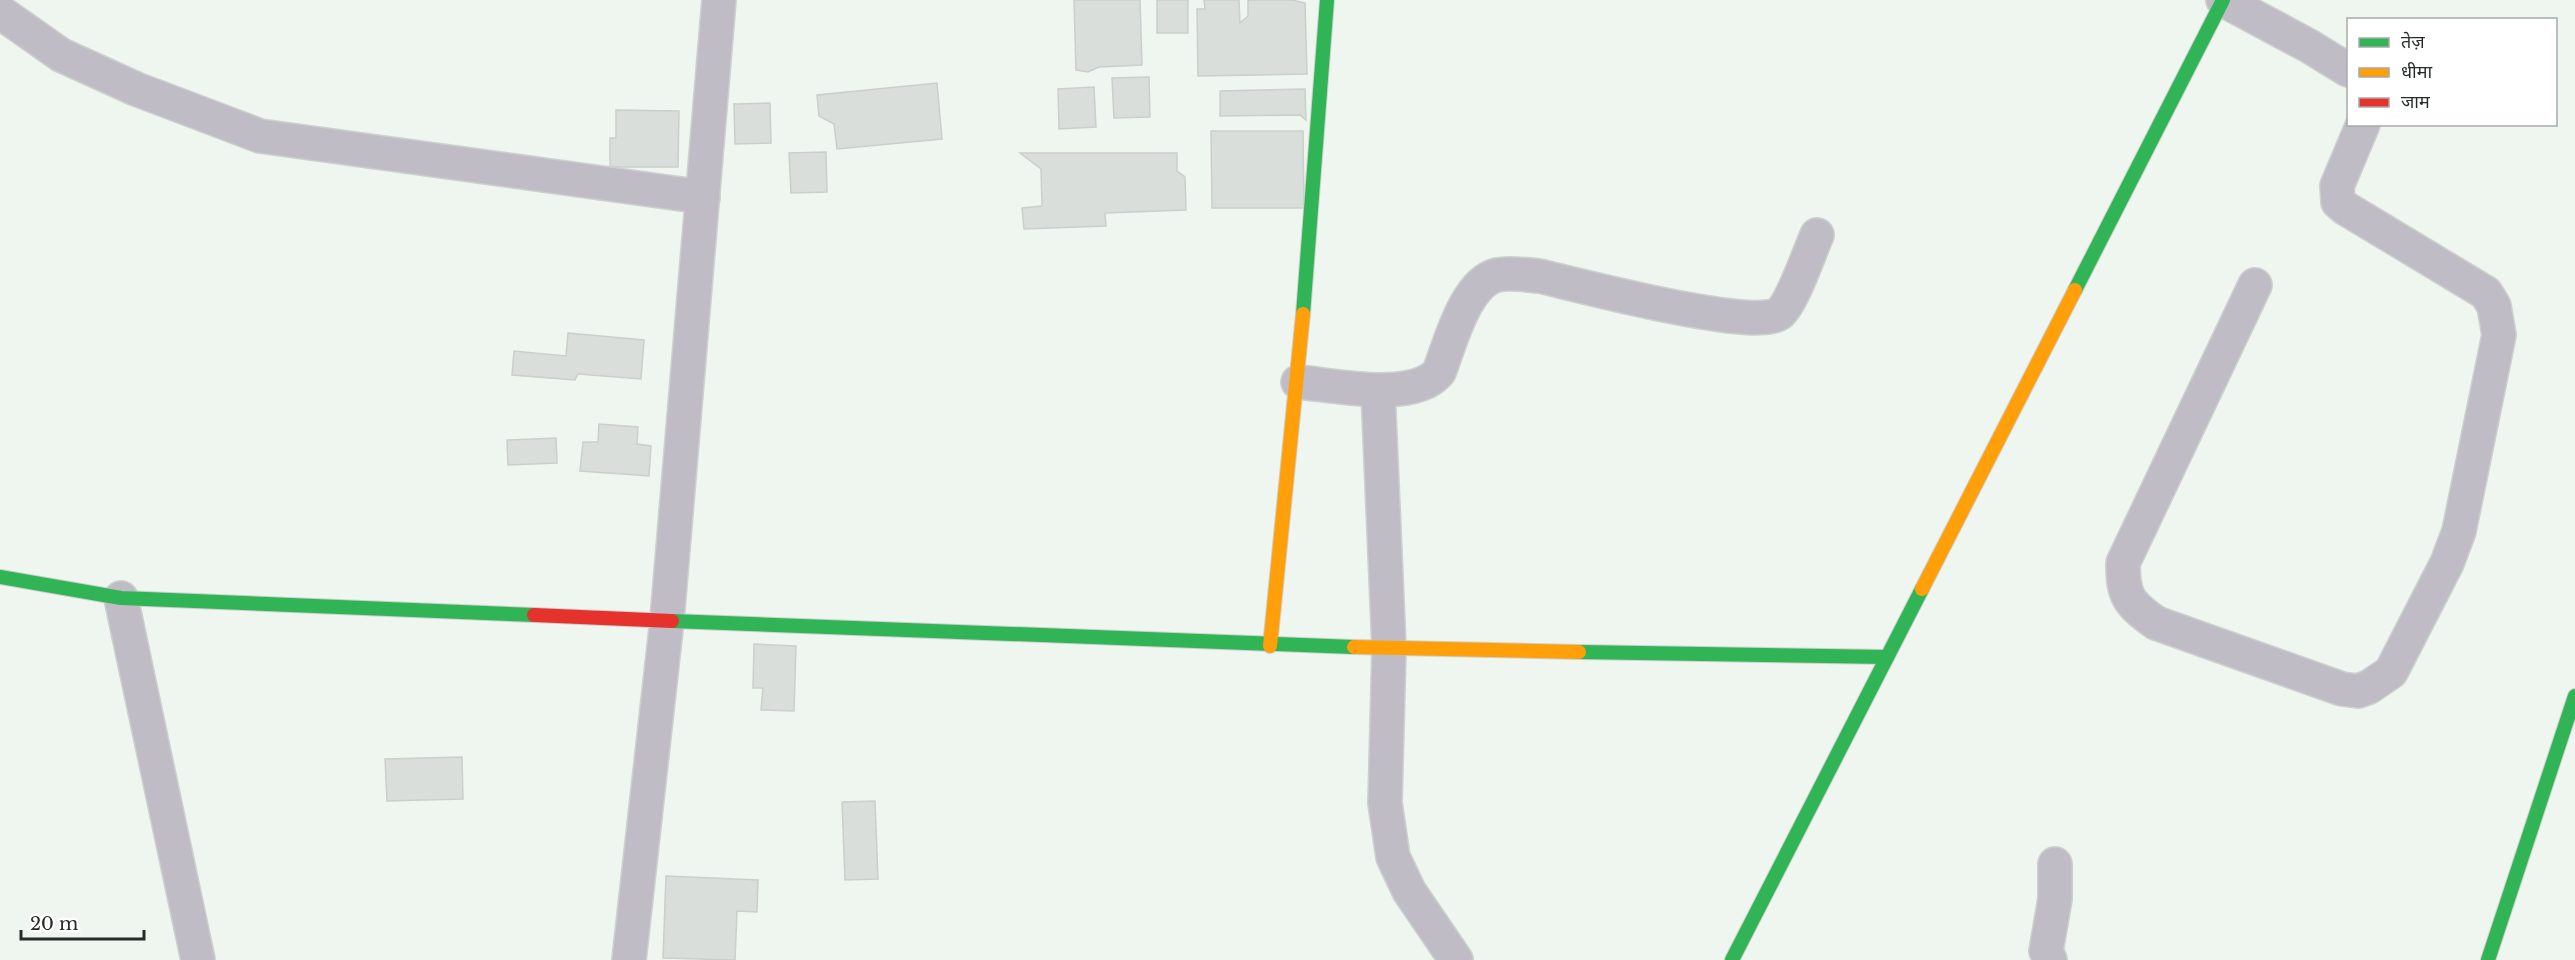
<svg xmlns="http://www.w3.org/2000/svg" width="2575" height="960" viewBox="0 0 2575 960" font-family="'Libre Baskerville','Noto Sans Devanagari',serif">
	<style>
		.building { fill: #d9deda; stroke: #cacfcb; stroke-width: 1.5 }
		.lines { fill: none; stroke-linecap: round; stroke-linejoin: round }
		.street-casing { stroke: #ccd1cd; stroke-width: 36 }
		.fast-casing { stroke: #ccd1cd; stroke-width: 16 }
		.slow-casing { stroke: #ccd1cd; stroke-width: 16 }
		.jam-casing { stroke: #ccd1cd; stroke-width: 16 }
		.street { stroke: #bfbcc6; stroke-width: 33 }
		.fast { stroke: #30b455; stroke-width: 14 }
		.slow { stroke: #ff9f0a; stroke-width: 14 }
		.jam { stroke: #e5322d; stroke-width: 14 }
	</style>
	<rect width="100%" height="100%" fill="#eff6f0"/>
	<g class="building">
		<path d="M1074 0H1140L1142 65 1099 67 1088 72 1076 70Z"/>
		<rect x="1157" y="0" width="31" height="33"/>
		<path d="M1204 0H1239L1240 23 1248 16V0H1292L1305 3 1307 74 1198 76 1197 9H1205Z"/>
		<path d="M1149 77 1150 117 1114 118 1112 78Z"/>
		<path d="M937 83 942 139 837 149 834 124 819 116 817 95Z"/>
		<path d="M1094 87 1096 127 1059 129 1058 89Z"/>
		<path d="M1305 89 1306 120 1300 115 1220 116V91Z"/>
		<path d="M770 103 771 143 735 144 734 104Z"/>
		<path d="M616 110 679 111 678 167H610V138H616Z"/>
		<path d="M1211 131H1303L1304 208H1212Z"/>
		<path d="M826 152 827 192 791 193 789 153Z"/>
		<path d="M1020 153H1177V171L1185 177 1186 210 1105 213 1106 226 1024 229 1022 208 1042 206 1041 169Z"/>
		<path d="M568 333 644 340 641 379 578 374 575 380 512 375 514 351 566 356Z"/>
		<path d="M599 424 638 427 637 444 651 446 649 476 580 471 583 442H598Z"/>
		<path d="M556 438 557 463 508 465 507 440Z"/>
		<path d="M754 644 796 646 794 711 761 710 763 688H753Z"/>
		<path d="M462 757 463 799 387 801 385 759Z"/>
		<path d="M875 801 878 879 845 880 842 802Z"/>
		<path d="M666 876 758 880 757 912 737 911 735 960 663 958Z"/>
	</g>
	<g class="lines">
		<defs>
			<g id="street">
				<path d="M2223 0 2309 46 2348 70"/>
				<path d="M0 12 61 55 136 89 260 136 703 197"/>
				<path d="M2255 285 2123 563C2123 596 2128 603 2156 623L2342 689 2358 691 2369 687 2391 672 2447 563 2459 531 2499 335 2494 306 2486 293 2345 208 2338 202 2337 186 2363 124"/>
				<path d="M1298 382C1334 385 1413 403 1439 372 1450 344 1465 283 1497 275 1510 272 1525 275 1539 276 1575 284 1758 333 1780 313 1793 301 1809 253 1817 235"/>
				<path d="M1378 390 1389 648 1385 803 1393 857 1409 891 1456 960"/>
				<path d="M121 598 198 960"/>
				<path d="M629 960 667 620 719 0"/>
				<path d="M2050 960 2046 951 2055 899V864"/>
			</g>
			<g id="fast">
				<path d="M2075 290 2223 0"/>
				<path d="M1303 314 1327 0"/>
				<path d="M0 577 121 598 534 615"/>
				<path d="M672 621 1354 647"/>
				<path d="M1579 652 1887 657"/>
				<path d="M1732 960 1922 589"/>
				<path d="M2488 960 2575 696"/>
			</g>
			<g id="slow">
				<path d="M1922 589 2075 290"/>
				<path d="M1270 646 1303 314"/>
				<path d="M1354 647 1579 652"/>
			</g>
			<path id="jam" d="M534 615 672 621"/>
		</defs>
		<use href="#street" class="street-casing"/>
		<use href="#fast" class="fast-casing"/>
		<use href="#slow" class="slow-casing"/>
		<use href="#jam" class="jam-casing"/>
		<use href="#street" class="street"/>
		<use href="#fast" class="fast"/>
		<use href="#slow" class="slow"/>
		<use href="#jam" class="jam"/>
	</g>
	<rect x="2347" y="18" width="210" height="108" fill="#ffffff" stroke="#a8aaa9" stroke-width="1.5"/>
	<rect x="2359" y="38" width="30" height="9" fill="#30b455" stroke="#a8aaa9" stroke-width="1.5"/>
	<text x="2401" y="48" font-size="18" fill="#262b27">तेज़</text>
	<rect x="2359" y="68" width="30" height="9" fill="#ff9f0a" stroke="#a8aaa9" stroke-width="1.5"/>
	<text x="2401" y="78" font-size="18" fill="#262b27">धीमा</text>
	<rect x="2359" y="98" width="30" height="9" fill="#e5322d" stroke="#a8aaa9" stroke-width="1.5"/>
	<text x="2401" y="108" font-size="18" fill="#262b27">जाम</text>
	<path d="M21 930v9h123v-9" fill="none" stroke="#262b27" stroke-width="3"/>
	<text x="30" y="930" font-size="18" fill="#262b27" stroke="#ffffff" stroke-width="4.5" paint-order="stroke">20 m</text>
</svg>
